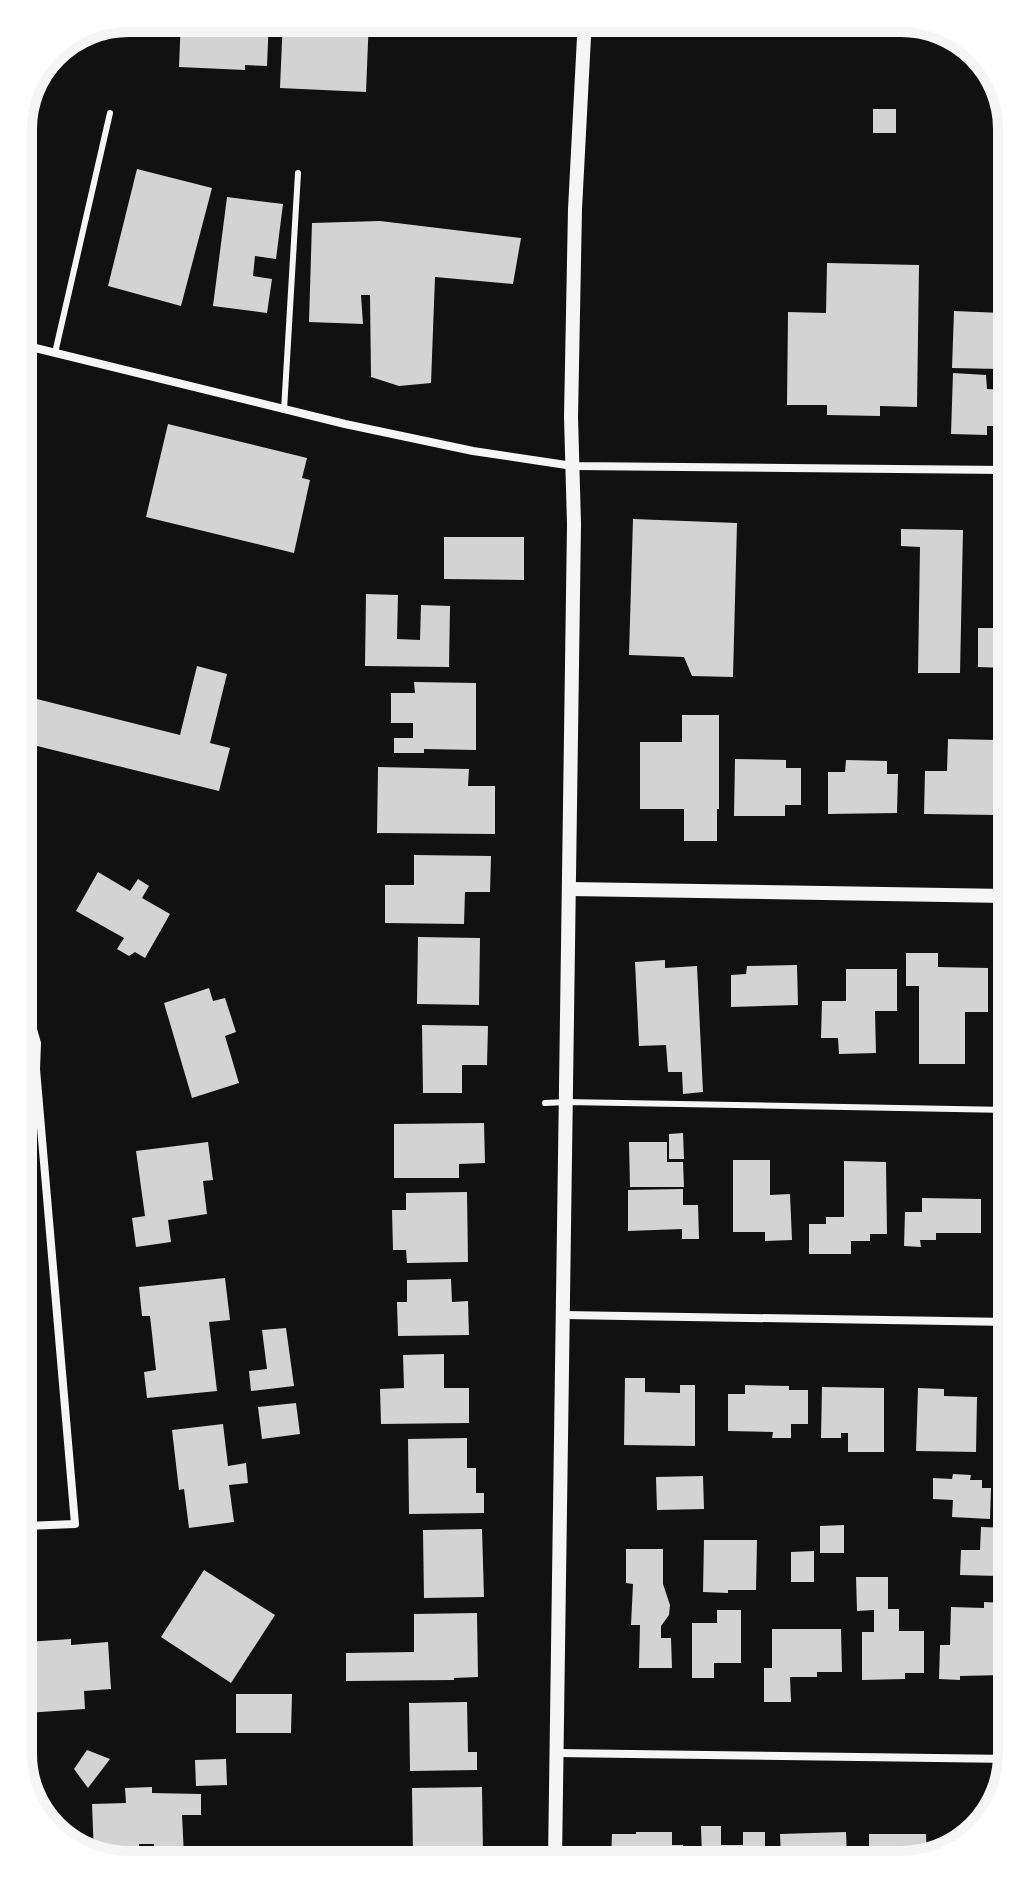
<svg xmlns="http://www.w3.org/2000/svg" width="1030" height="1883" viewBox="0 0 1030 1883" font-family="'Roboto Serif',serif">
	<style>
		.building { fill: #d3d3d3 }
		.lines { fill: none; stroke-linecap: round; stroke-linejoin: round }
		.service { stroke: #f5f5f5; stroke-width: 6 }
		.minor { stroke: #f5f5f5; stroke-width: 8 }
		.tertiary { stroke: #f5f5f5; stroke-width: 14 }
		.rim { fill: none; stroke: #f5f5f5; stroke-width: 10 }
	</style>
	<rect width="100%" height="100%" fill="#111"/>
	<g class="building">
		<path d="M181 18H269L267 66 245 65V70L179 67Z"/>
		<path d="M283 18H369L366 92 280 88Z"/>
		<rect x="873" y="109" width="23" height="24"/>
		<path d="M19 121 31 124 20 169H18Z"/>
		<path d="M137 169 212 188 181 306 108 286Z"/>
		<path d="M18 177 26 178 20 204 19 203Z"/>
		<path d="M227 197 283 204 276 259 255 256 253 276 272 279 267 313 213 306Z"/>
		<path d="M380 221 521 238 513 284 435 277 431 383 399 386 371 377 370 295H361L363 324 309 322 312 223Z"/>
		<path d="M19 227 34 231 27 260 19 258Z"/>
		<path d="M827 263 919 265 917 407 880 406V416L827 415V405H787L788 312 826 313Z"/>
		<path d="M954 311 1002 313 1000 369 952 368Z"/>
		<path d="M953 373 986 375 987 389 1005 390V426H987V435L951 434Z"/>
		<path d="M168 424 307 458 302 478 310 480 294 553 146 517Z"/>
		<path d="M633 519 737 523 733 677 692 676 684 657 629 655Z"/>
		<path d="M901 529 963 530 960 673H918L920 547 901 546Z"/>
		<path d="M444 537H524V580L444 579Z"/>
		<path d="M20 573 37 576 22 637 21 636Z"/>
		<path d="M366 594 398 595 397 639 420 640 421 605 450 606 449 667 365 666Z"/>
		<path d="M978 628H1006V668L978 667Z"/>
		<path d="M197 666 227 674 210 743 230 748 219 791 21 742V695L180 735Z"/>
		<path d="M414 682 476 683V750L424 749V753H394V738H413V723H391V693H415Z"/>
		<path d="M682 715H719V809H717V841H684V809H640V742H682Z"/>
		<path d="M948 739 998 740 997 815 924 814 925 771H947Z"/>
		<path d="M735 759 786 760V768H801V805H785V816H734Z"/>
		<path d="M846 760 887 761V774H898L897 813 828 814V772H845Z"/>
		<path d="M378 767 469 769 468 786H495V834L377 833Z"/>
		<path d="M414 855 491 856 490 892H465L464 924 385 923V885H414Z"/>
		<path d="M98 872 130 891 138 879 149 886 142 898 170 914 145 958 135 952 129 956 117 949 124 938 76 911Z"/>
		<path d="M22 874 37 878 23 933 22 932Z"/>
		<path d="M418 937 480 938 479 1005 417 1004Z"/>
		<path d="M906 953H938V967L988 968V1012H965V1064H919V986H906Z"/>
		<path d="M665 960V968L697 966 703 1092 683 1094 682 1072H668L666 1045 639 1046 635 962Z"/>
		<path d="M797 965 798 1005 731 1007V975L746 974 747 966Z"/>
		<path d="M846 969H897V1011H875L876 1053 839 1054 838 1038H821L822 1001H846Z"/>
		<path d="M209 988 213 1001 225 998 236 1032 225 1036 239 1083 192 1098 164 1003Z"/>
		<path d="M422 1025 488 1026 487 1065H462V1093H423Z"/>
		<path d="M484 1123 485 1163 459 1164V1178H394V1124Z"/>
		<path d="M683 1133 684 1159H669V1134Z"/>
		<path d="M208 1142 213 1180 203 1181 207 1214 168 1220 171 1242 136 1247 132 1218 145 1216 136 1151Z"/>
		<path d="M629 1142H667V1162H683L684 1187H630Z"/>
		<path d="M733 1160H770V1195L790 1194 792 1240 765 1241V1232H733Z"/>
		<path d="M844 1161 886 1162 887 1234H870V1241H851V1254H809V1224H826V1217H844Z"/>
		<path d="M683 1189V1205H698L699 1239H682V1229L628 1231V1190Z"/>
		<path d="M467 1192 468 1262 407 1263 406 1250H393L392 1210H406V1193Z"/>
		<path d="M922 1198 981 1199V1233H936V1240H920L921 1247 904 1246 905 1212H922Z"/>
		<path d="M225 1278 230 1320 209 1322 217 1391 147 1398 144 1372 156 1370 150 1316H142L139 1287Z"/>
		<path d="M451 1279 452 1302 468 1301 469 1335 398 1336 397 1302H407V1280Z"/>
		<path d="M286 1328 294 1386 251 1391 249 1371 267 1369 262 1330Z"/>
		<path d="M444 1354V1388H469V1423L381 1424 380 1389 404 1388 403 1355Z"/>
		<path d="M625 1378H645V1392L680 1393V1385H695V1446L624 1445Z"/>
		<path d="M745 1385 789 1386V1390H808V1424H791V1438H772L773 1432 728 1431V1394H745Z"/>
		<path d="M822 1387 884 1388V1452H848V1433H841V1438H821Z"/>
		<path d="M918 1388 944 1389V1396L977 1397 976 1452 916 1451Z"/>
		<path d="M296 1403 300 1434 262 1439 258 1407Z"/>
		<path d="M223 1424 228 1466 246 1463 248 1483 229 1485 234 1522 189 1528 184 1489 179 1490 172 1430Z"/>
		<path d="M467 1438V1468H476V1493H484V1513L409 1514 408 1439Z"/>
		<path d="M953 1474 971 1475 970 1480H982V1488H991L990 1519 952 1517 953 1500 933 1499V1478L952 1479Z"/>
		<path d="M703 1476 704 1509 657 1510 656 1477Z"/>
		<path d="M844 1525V1553H820V1526Z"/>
		<path d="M981 1527 1011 1528V1553H1000L999 1576 960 1575 961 1550H980Z"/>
		<path d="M482 1529 484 1597 424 1598 423 1530Z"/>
		<path d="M704 1540H757L756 1590H728V1593L703 1592Z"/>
		<path d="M626 1549H663V1584L670 1605 669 1615 661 1626V1638H671L672 1668H639L640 1625H631L633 1584 626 1583Z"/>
		<path d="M814 1551V1582H791V1552Z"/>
		<path d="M204 1570 275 1615 231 1683 161 1637Z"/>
		<path d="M856 1577H888V1609H899V1631H924V1673H905V1679L862 1680V1632H874V1610L857 1611Z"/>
		<path d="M984 1602 1005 1603 1004 1675 960 1676V1680L939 1679 940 1645H950L951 1607 984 1608Z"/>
		<path d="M717 1610H741V1663H714V1678H692V1623H717Z"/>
		<path d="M477 1613 478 1677 454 1678V1680L346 1681V1653L414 1652V1614Z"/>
		<path d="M772 1629H841L842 1672H817V1677H790L791 1702H764V1668H772Z"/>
		<path d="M71 1639V1645L108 1642 111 1689 84 1691 85 1709 26 1713V1642Z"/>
		<path d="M236 1694H292L291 1733H236Z"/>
		<path d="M467 1702 468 1752H477V1770L410 1771 409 1703Z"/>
		<path d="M87 1750 110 1759 88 1788 74 1769Z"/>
		<path d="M226 1759 227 1785 196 1786 195 1760Z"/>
		<path d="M152 1787V1793L201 1794V1815H182L184 1856 153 1857 154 1844H139V1865H122L94 1855 92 1804 126 1803 125 1788Z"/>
		<path d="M482 1787 483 1855 413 1856 412 1788Z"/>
		<path d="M701 1826H721V1845H743V1832H765V1858L702 1859Z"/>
		<path d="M636 1832H672V1845H683V1859H611L612 1834H636Z"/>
		<path d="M846 1832 847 1857 781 1858 780 1834Z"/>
		<path d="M869 1834H926L927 1857H869Z"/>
		<path d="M266 1847 277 1863 242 1864Z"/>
	</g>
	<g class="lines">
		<g class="service">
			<path d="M55 353 110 113"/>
			<path d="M284 410 298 173"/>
			<path d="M545 1103 566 1102 1009 1110"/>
		</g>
		<g class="minor">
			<path d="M19 344 345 424 473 451 573 466 1005 470"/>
			<path d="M23 1015 30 1019 37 1043 36 1069 75 1524 25 1526"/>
			<path d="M563 1315 1010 1322"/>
			<path d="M556 1753 1012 1759"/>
		</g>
		<g class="tertiary">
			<path d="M569 889 1007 896"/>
			<path d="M555 1860 574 524 571 417 575 209 585 18"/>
		</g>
	</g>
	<path d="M0 0H1030V1883H0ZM129 32H901A97 97 0 0 1 998 129V1754A97 97 0 0 1 901 1851H129A97 97 0 0 1 32 1754V129A97 97 0 0 1 129 32Z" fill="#fefefe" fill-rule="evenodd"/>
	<path class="rim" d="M129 32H901A97 97 0 0 1 998 129V1754A97 97 0 0 1 901 1851H129A97 97 0 0 1 32 1754V129A97 97 0 0 1 129 32Z"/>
</svg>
